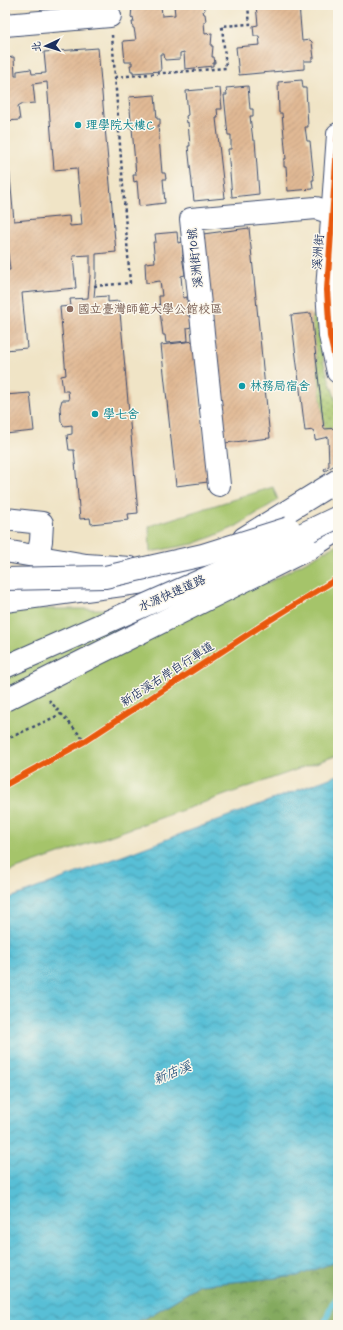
<svg xmlns="http://www.w3.org/2000/svg" width="343" height="1330" viewBox="0 0 343 1330" font-family="Mynerve,'LXGW WenKai TC',sans-serif">
	<style>
		.grass { fill: url(#grass-dots); stroke: #607a64 }
		.forest { fill: url(#forest-crowns); stroke: #506c5e }
		.green { fill: #a5c46b; stroke: #607a64 }
		.water { fill: url(#water-waves); stroke: #3a779a }
		.lines { fill: none; stroke-linecap: round; stroke-linejoin: round }
		.stream { stroke: #59bfd6; stroke-width: 6 }
		.building { fill: url(#building-hatch) }
		.minor-casing { stroke: #3b4a6e; stroke-width: 24 }
		.highway-casing { stroke: #3b4a6e; stroke-width: 24 }
		.path { stroke: #3b4a6e; stroke-width: 2.5; stroke-dasharray: 3 3; stroke-linecap: butt }
		.minor { stroke: #fff; stroke-width: 22 }
		.highway { stroke: #fff; stroke-width: 22 }
		.highway-bridge-casing { stroke: #3b4a6e; stroke-width: 24; stroke-linecap: butt }
		.highway-bridge { stroke: #fff; stroke-width: 22 }
		.cycleway-casing { stroke: #fbf7ec; stroke-width: 8 }
		.cycleway { stroke: #e8590c; stroke-width: 6 }
		.culture-dot { fill: #0f9aa8; stroke: #fbf7ec; stroke-width: 1.5 }
		.education-dot { fill: #8d6e63; stroke: #fbf7ec; stroke-width: 1.5 }
		.labels { text-anchor: middle; stroke-width: 3; stroke-linejoin: round; paint-order: stroke }
		.culture-label { font-size: 12px; fill: #0d838f; stroke: #fbf7ec; text-anchor: start }
		.street-label { font-size: 12px; fill: #1b2f5e; stroke: #fbf7ec }
		.education-label { font-size: 12px; fill: #785e54; stroke: #fbf7ec; text-anchor: start }
		.water-label { font-size: 13px; font-style: italic; fill: #2e5a82; stroke: #fbf7ec }
	</style>
	<defs>
		<pattern id="grass-dots" width="8" height="8" patternUnits="userSpaceOnUse"><rect width="8" height="8" fill="#a5c46b"/><path d="M2 2h.1M6 6h.1" fill="none" stroke="#86a05b" stroke-width="1.8" stroke-linecap="round"/></pattern>
		<pattern id="forest-crowns" width="20" height="18" patternUnits="userSpaceOnUse"><rect width="20" height="18" fill="#84aa5f"/><path d="M2 6a3 3 0 1 1 6 0M12 15a3 3 0 1 1 6 0" fill="none" stroke="#6b8b52"/></pattern>
		<pattern id="water-waves" width="16" height="10" patternUnits="userSpaceOnUse"><rect width="16" height="10" fill="#59bfd6"/><path d="M0 5q4-4 8 0t8 0" fill="none" stroke="#499cb1"/></pattern>
		<pattern id="building-hatch" width="6" height="6" patternUnits="userSpaceOnUse"><rect width="6" height="6" fill="#e1b994"/><path d="M-1 1l2-2M0 6l6-6M5 7l2-2" fill="none" stroke="#c09f82"/></pattern>
	</defs>
	<rect width="100%" height="100%" fill="#fbf7ec"/>
	<filter id="ink" filterUnits="userSpaceOnUse"><feTurbulence type="fractalNoise" baseFrequency=".025" numOctaves="2"/><feDisplacementMap in="SourceGraphic" scale="8" xChannelSelector="R" yChannelSelector="G"/><feConvolveMatrix kernelMatrix="1 2 1 2 8 2 1 2 1" color-interpolation-filters="sRGB"/></filter>
	<filter id="wash" filterUnits="userSpaceOnUse"><feTurbulence type="fractalNoise" baseFrequency=".012" numOctaves="4" result="noise"/><feDisplacementMap in="SourceGraphic" scale="16" xChannelSelector="R" yChannelSelector="G"/><feGaussianBlur stdDeviation="0.9" result="paint"/><feColorMatrix in="noise" values="0 0 0 0 0 0 0 0 0 0 0 0 0 0 0 0 0 1.4 0 .05"/><feComposite in="paint" operator="in"/></filter>
	<g filter="url(#wash)">
		<rect width="100%" height="100%" fill="#f0e4c6"/>
		<path class="grass" d="M311 316H317L324 363 338 407V428L324 429Z"/>
		<path class="forest" d="M338 1261V1325H129L151 1315 200 1285 297 1276Z"/>
		<g class="green">
			<path d="M273 487 278 500 235 527 214 536 193 544 150 552 149 526Z"/>
			<path d="M338 544V755L5 873V609H140L269 582Z"/>
		</g>
		<path class="water" d="M338 775V1261L297 1276 200 1285 151 1315 129 1325H5V900Z"/>
		<g class="lines">
			<path class="stream" d="M324 1325 332 1304 338 1297"/>
		</g>
		<g id="blocks">
			<g class="building">
				<path d="M130 5H161L162 16 175 15 174 5H204L205 10 203 11 204 14H205L206 21 204 22 205 34 212 33 211 46H213L212 57H214L215 63H213V66L185 69 184 52 180 53V59L165 60 164 54H160L161 71 133 73V71H131L130 65H132V62H125L123 41 136 40 134 28H133L132 22H134L133 17 131 18 132 6 130 7Z"/>
				<path d="M256 5H299L302 41 310 40 312 42 314 58H312V61H304V69L239 75 236 47 260 45 259 36H254L253 26 258 25Z"/>
				<path d="M98 48 116 252 96 254V276L94 297 108 296V302L119 301 138 513 128 514 129 520 91 524 90 518 80 519 74 450H69L67 435 72 434V425L64 426 61 421 60 407 62 400H69L68 391H63L61 376 66 375 60 307 71 306 70 299 88 298 90 276V255L73 256 76 288 22 293 27 348 5 350V270H10L7 246 5 247V166H9L14 221 69 216 70 226 82 225 77 168 54 170 47 82 33 84 35 103 21 104 18 106 20 120 5 121V58L14 57 15 76H17V71L31 69 32 74 46 73 44 52Z"/>
				<path d="M302 80 303 88H306L308 127H305L307 141H310L314 180H312L313 189 288 191 286 167H284V159H286L282 113H279L278 82Z"/>
				<path d="M248 86 250 109H253V116H250L253 140H255L259 194 232 197 228 149H231V135H228L224 95H227L226 88Z"/>
				<path d="M220 88 222 109H217L218 118H216L225 198 194 201 188 146H190L188 122 187 123 186 116 188 115 186 91Z"/>
				<path d="M155 95 157 119H160V125H158L162 173H165L166 179H163L165 203 139 206 137 181 134 182 133 175H136L132 128H128V122L131 121 129 97Z"/>
				<path d="M249 228 270 438 225 443 203 234Z"/>
				<path d="M177 232 178 243 182 242 183 255 182 256 185 275 181 276 183 298 187 297 188 316 190 315 191 327 187 328 188 341 166 343 165 335H163L160 312 159 296H162L160 281 146 283 145 263 155 262 153 242H156L155 234Z"/>
				<path d="M311 313 324 429 338 428V463L325 471 324 469 329 466 328 437 315 440 314 430 305 431 291 315Z"/>
				<path d="M194 341 208 482 176 486 161 345Z"/>
				<path d="M30 393 34 431 5 434V395Z"/>
			</g>
		</g>
	</g>
	<g filter="url(#ink)">
		<use href="#blocks" fill-opacity="0" stroke="#3b4a6e" stroke-width="1"/>
		<g class="lines">
			<defs>
				<g id="minor">
					<path d="M5 25 110 16"/>
					<path d="M338 134 327 290 330 336 338 372"/>
					<path d="M219 485 191 219 316 208 332 213"/>
					<path d="M5 519 42 523 41 541 38 556"/>
					<path d="M244 538 338 480"/>
					<path d="M5 551 86 565 130 568"/>
				</g>
				<g id="highway">
					<path d="M290 555 308 549 338 530"/>
					<path d="M5 601 210 573"/>
				</g>
			</defs>
			<use href="#minor" class="minor-casing"/>
			<use href="#highway" class="highway-casing"/>
			<g class="path">
				<path d="M115 77 226 68 222 26 250 24 248 7 256 6"/>
				<path d="M94 286 130 283 112 35"/>
				<path d="M49 700 85 741"/>
				<path d="M5 740 61 714"/>
			</g>
			<use href="#minor" class="minor"/>
			<use href="#highway" class="highway"/>
			<defs>
				<g id="highway-bridge">
					<path d="M5 579 105 577 203 555 289 528"/>
					<path d="M5 667 261 554 338 517"/>
					<path d="M5 700 308 549"/>
				</g>
			</defs>
			<use href="#highway-bridge" class="highway-bridge-casing"/>
			<use href="#highway-bridge" class="highway-bridge"/>
			<defs>
				<g id="cycleway">
					<path d="M338 134 327 290 330 336 338 372"/>
					<path d="M5 785 85 741 267 622 338 578"/>
				</g>
			</defs>
			<use href="#cycleway" class="cycleway-casing"/>
			<use href="#cycleway" class="cycleway"/>
		</g>
	</g>
	<g class="culture-dot">
		<circle cx="78" cy="125" r="4"/>
		<circle cx="242" cy="386" r="4"/>
		<circle cx="95" cy="414" r="4"/>
	</g>
	<circle class="education-dot" cx="70" cy="309" r="4"/>
	<g class="labels">
		<g class="culture-label">
			<text x="86" y="129">理學院大樓C</text>
			<text x="250" y="390">林務局宿舍</text>
			<text x="103" y="418">學七舍</text>
		</g>
		<g class="street-label">
			<text transform="translate(318 252) rotate(-86)" y="4">溪洲街</text>
			<text transform="translate(195 258) rotate(-96)" y="4">溪洲街10號</text>
			<text transform="translate(172 593) rotate(-24)" y="4">水源快速道路</text>
			<text transform="translate(167 674) rotate(-33)" y="4">新店溪右岸自行車道</text>
		</g>
		<g class="education-label">
			<text x="78" y="313">國立臺灣師範大學公館校區</text>
		</g>
		<g class="water-label">
			<text transform="translate(172 1072) rotate(-22)" y="5">新店溪</text>
		</g>
	</g>
	<rect width="343" height="1330" fill="none" stroke="#fbf7ec" stroke-width="20"/>
	<g transform="translate(46 46) rotate(266)" stroke="#fbf7ec" stroke-width="3" paint-order="stroke">
	<path d="M0-3L7 15L0 10L-7 15Z" fill="#1b2f5e"/>
	<text y="-6" font-size="11" font-weight="bold" text-anchor="middle" fill="#1b2f5e">北</text>
	</g>
</svg>
